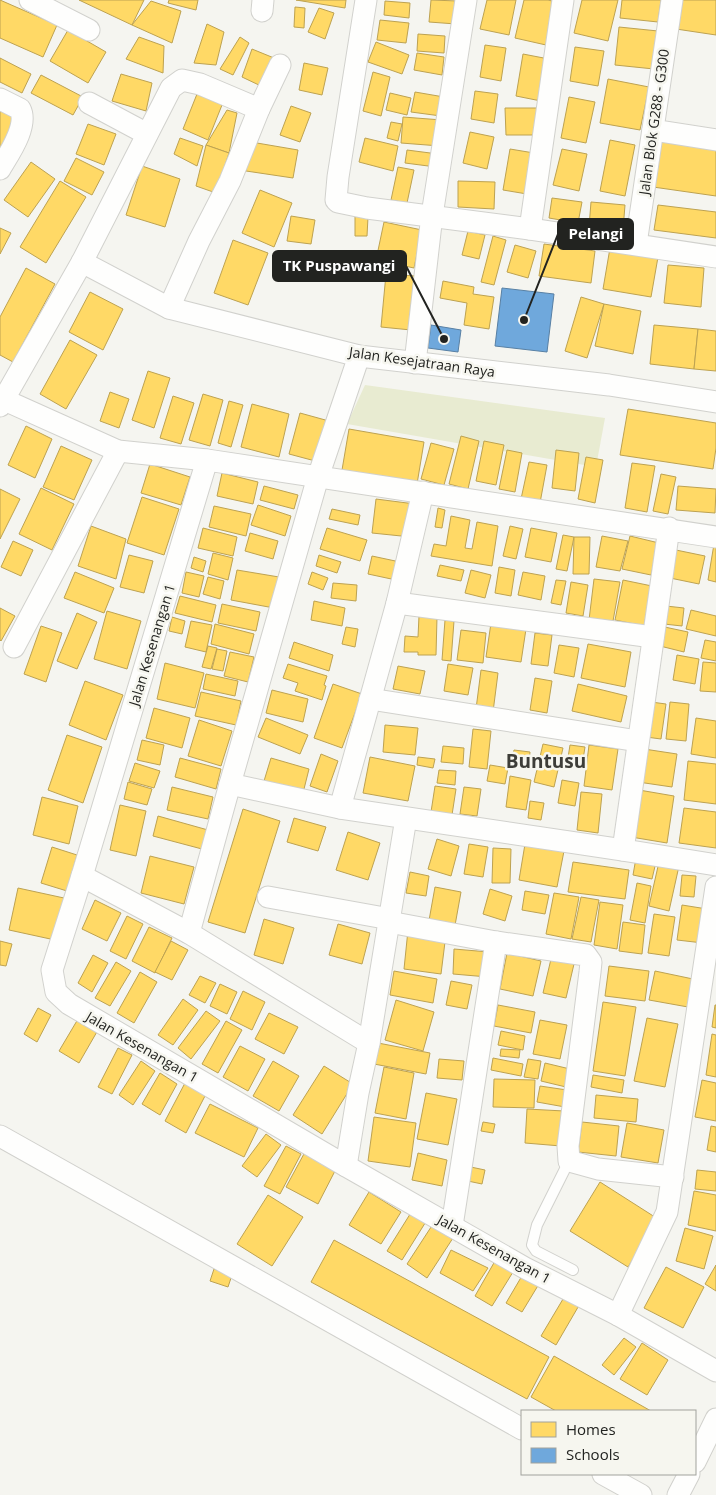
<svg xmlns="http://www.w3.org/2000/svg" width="716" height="1495" viewBox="0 0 716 1495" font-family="'Open Sans',sans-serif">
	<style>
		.green { fill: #e8ebd1 }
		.homes { fill: #ffd966; stroke: #bda251 }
		.schools { fill: #6fa8dc; stroke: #5880a4 }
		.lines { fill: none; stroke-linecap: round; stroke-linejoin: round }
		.lane-casing { stroke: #d1d1cd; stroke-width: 12 }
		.street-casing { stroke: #d1d1cd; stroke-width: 23 }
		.lane { stroke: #fefefd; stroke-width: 10 }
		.street { stroke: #fefefd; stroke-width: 21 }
		.labels { text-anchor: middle; stroke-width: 5; stroke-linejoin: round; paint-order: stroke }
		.street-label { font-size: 14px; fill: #222320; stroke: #f6f6ef }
		.district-label { font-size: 19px; font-weight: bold; fill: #3d3d38; stroke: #f6f6ef }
		.leader { fill: none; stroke: #222320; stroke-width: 2 }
		.callout-dot { fill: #222320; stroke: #f6f6ef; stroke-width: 2 }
		.callout { fill: #222320; stroke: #222320; stroke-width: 2 }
		.callout-label { font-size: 15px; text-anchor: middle; font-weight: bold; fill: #fff }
	</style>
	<rect width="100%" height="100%" fill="#f5f5f0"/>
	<path class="green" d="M365 385 605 418 596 467 347 424Z"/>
	<g class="homes">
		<path d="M0 0 57 25 43 57 0 38Z"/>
		<path d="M79 0H144L132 25Z"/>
		<path d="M169 0H198L196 10 168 3Z"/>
		<path d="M296 0H346L345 8Z"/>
		<path d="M431 0 458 1 456 24 429 22Z"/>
		<path d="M487 0H516L509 35 480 29Z"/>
		<path d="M524 0H548L556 2 546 45 515 38Z"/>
		<path d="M582 0H618L608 41 574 33Z"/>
		<path d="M622 0H661L658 22 620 18Z"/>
		<path d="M681 0H716V35L676 29Z"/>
		<path d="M151 1 181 11 172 43 132 25Z"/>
		<path d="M385 1 410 3 409 18 384 15Z"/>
		<path d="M295 7 305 8 304 28 294 27Z"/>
		<path d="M319 8 334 13 325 39 308 32Z"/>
		<path d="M380 20 409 23 406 43 377 40Z"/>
		<path d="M207 24 224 32 216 65 194 63Z"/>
		<path d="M619 27 658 31 654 69 615 65Z"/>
		<path d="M68 30 106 52 88 83 50 61Z"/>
		<path d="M418 34 445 36 444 53 417 51Z"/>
		<path d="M139 37 164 46 163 73 126 59Z"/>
		<path d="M240 37 249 43 233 75 220 69Z"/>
		<path d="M376 42 409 55 402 74 368 62Z"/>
		<path d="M485 45 506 48 501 81 480 77Z"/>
		<path d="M575 47 604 51 598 86 570 81Z"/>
		<path d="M252 49 274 58 261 86 242 77Z"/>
		<path d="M417 53 444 57 442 75 414 70Z"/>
		<path d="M523 54 554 60 546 102 516 96Z"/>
		<path d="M0 58 31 74 22 93 0 82Z"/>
		<path d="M304 63 328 68 322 95 299 90Z"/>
		<path d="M373 72 390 77 381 116 363 111Z"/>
		<path d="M121 74 152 83 146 111 112 101Z"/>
		<path d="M41 75 83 97 73 115 31 93Z"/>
		<path d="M608 79 649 87 640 130 600 123Z"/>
		<path d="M199 89 224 100 208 140 183 129Z"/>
		<path d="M475 91 498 94 494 123 471 119Z"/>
		<path d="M415 92 444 97 441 116 411 112Z"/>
		<path d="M390 93 411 98 407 115 386 110Z"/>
		<path d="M569 97 595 102 586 143 561 138Z"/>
		<path d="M291 106 311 113 300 142 280 135Z"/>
		<path d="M0 107 18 117 0 150Z"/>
		<path d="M505 108H537L538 135H506Z"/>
		<path d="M227 110 237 113 229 153 206 145Z"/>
		<path d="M403 117 442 120 440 146 401 143Z"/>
		<path d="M391 122 402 124 398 141 387 138Z"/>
		<path d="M88 124 116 134 104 165 76 154Z"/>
		<path d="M470 132 494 137 487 169 463 163Z"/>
		<path d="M180 138 203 146 197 166 174 154Z"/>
		<path d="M365 138 398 146 393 171 359 162Z"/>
		<path d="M610 140 635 145 625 196 600 191Z"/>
		<path d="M659 140 716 148V196L653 187Z"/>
		<path d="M251 142 298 150 293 178 246 171Z"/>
		<path d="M206 145 229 153 216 193 196 186Z"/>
		<path d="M510 149 534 153 527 194 503 190Z"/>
		<path d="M562 149 587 154 579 191 553 185Z"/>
		<path d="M407 150 438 154 436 167 405 163Z"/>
		<path d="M76 158 104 172 92 195 64 181Z"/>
		<path d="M31 162 55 179 28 217 4 200Z"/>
		<path d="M142 166 180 179 165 227 126 215Z"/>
		<path d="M398 167 414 170 407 203 391 200Z"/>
		<path d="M60 181 86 197 46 263 20 247Z"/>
		<path d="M458 181 495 182 494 209 458 207Z"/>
		<path d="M260 190 292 203 274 247 242 233Z"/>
		<path d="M552 198 582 202 578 223 549 218Z"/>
		<path d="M591 202 625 205 623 230 589 227Z"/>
		<path d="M658 205 716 212V238L654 230Z"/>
		<path d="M291 216 315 220 311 244 287 241Z"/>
		<path d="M355 216 368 217 367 236H355Z"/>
		<path d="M384 222 422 230 414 268 376 260Z"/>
		<path d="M0 228 11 233 0 254Z"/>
		<path d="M468 231 485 235 479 259 462 255Z"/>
		<path d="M493 236 506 240 494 285 481 282Z"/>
		<path d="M233 240 268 253 248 305 214 293Z"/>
		<path d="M544 244 595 251 591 283 539 276Z"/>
		<path d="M515 245 536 251 528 278 507 272Z"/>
		<path d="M610 248 658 257 651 297 603 289Z"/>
		<path d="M668 265 704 268 701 307 664 303Z"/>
		<path d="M26 268 55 284 13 362 0 355V317Z"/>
		<path d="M386 274 416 276 411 330 381 327Z"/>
		<path d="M443 281 474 287 473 294 494 297 489 329 464 325 467 303 440 298Z"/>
		<path d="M90 292 123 309 103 350 69 332Z"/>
		<path d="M581 297 604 304 587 358 565 351Z"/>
		<path d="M604 304 641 311 633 354 595 346Z"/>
		<path d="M654 325 698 329 694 369 650 364Z"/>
		<path d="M698 329 716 331V371L694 369Z"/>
		<path d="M70 340 97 355 66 409 40 394Z"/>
		<path d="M148 371 170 378 154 428 132 420Z"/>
		<path d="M110 392 129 399 119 428 100 421Z"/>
		<path d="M203 394 223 400 210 446 189 440Z"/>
		<path d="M173 396 194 403 181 444 160 438Z"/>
		<path d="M229 401 243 405 231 447 218 443Z"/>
		<path d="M252 404 289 414 279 457 241 447Z"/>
		<path d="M628 409 716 423V448L713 469 620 455Z"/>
		<path d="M300 413 329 421 319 462 289 454Z"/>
		<path d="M26 426 52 439 35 478 8 465Z"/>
		<path d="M349 429 424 442 417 484 342 470Z"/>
		<path d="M461 436 479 441 468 489 449 484Z"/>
		<path d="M484 441 504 445 496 485 476 481Z"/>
		<path d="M431 443 454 449 444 485 421 479Z"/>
		<path d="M61 446 92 460 74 500 43 487Z"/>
		<path d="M507 450 522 453 515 492 499 489Z"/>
		<path d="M556 450 579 453 575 491 552 488Z"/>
		<path d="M586 457 603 460 595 503 578 499Z"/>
		<path d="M529 462 547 465 540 503 521 499Z"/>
		<path d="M632 463 655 466 647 512 625 508Z"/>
		<path d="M150 464 190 477 181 505 141 493Z"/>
		<path d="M222 473 258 482 253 504 217 496Z"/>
		<path d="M661 474 676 477 668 514 653 511Z"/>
		<path d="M264 486 298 495 294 509 260 500Z"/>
		<path d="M678 486 716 489 715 513 676 510Z"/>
		<path d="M41 488 74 504 52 550 19 534Z"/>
		<path d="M0 489 20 499 0 539Z"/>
		<path d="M142 497 179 509 164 555 127 543Z"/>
		<path d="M376 499 415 504 411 537 372 533Z"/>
		<path d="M258 505 291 516 285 536 251 525Z"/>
		<path d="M214 506 251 514 246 536 209 527Z"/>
		<path d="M438 508 445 510 442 528 435 527Z"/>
		<path d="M332 509 360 515 358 525 329 519Z"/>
		<path d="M451 516 470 520 465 548 472 549 477 522 498 526 492 566 431 556 434 544 446 546Z"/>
		<path d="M91 526 126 539 116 579 78 566Z"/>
		<path d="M510 526 523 529 516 559 503 556Z"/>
		<path d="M203 528 237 537 233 556 198 548Z"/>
		<path d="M327 528 367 540 360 561 320 549Z"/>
		<path d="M531 528 557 533 551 562 525 557Z"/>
		<path d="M250 533 278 541 273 559 245 551Z"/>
		<path d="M563 535 574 537 567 571 556 569Z"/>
		<path d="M602 536 628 541 620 571 596 567Z"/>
		<path d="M630 536 659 543 651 575 622 569Z"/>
		<path d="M574 537H590L589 574H573Z"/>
		<path d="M13 541 33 550 21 576 1 567Z"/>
		<path d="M714 544H716V582L708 580Z"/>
		<path d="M676 550 705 556 699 584 670 578Z"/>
		<path d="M213 553 233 558 228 580 208 574Z"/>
		<path d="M129 555 153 561 144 593 120 587Z"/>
		<path d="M319 555 341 562 337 573 316 566Z"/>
		<path d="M372 556 400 562 396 580 368 574Z"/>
		<path d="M194 557 206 561 203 572 191 568Z"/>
		<path d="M440 565 464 570 461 581 437 576Z"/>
		<path d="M499 567 515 570 511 596 495 593Z"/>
		<path d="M237 570 279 577 274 608 231 600Z"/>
		<path d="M471 570 491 575 485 598 465 593Z"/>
		<path d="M75 572 114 588 104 613 64 598Z"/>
		<path d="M186 572 204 576 199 597 182 593Z"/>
		<path d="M312 572 328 578 323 590 308 584Z"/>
		<path d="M523 572 545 576 541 600 518 595Z"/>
		<path d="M208 577 224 581 220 599 203 594Z"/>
		<path d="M594 579 620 582 613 621 589 620Z"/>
		<path d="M556 580 566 581 561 605 551 603Z"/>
		<path d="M623 580 652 586 644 626 615 620Z"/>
		<path d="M571 582 588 585 583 616 566 613Z"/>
		<path d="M333 583 357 585 356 601 331 598Z"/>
		<path d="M180 596 216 605 212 622 175 613Z"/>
		<path d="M314 601 345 608 342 626 311 620Z"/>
		<path d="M222 604 260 612 256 631 218 623Z"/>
		<path d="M666 606 684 608 682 626 664 624Z"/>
		<path d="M0 608 15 616 1 641 0 640Z"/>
		<path d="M691 610 716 616V636L686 629Z"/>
		<path d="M107 611 141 621 127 669 94 659Z"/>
		<path d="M77 613 97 622 77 669 57 661Z"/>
		<path d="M419 616 437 617 436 655H418V652H404L405 636 418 637Z"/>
		<path d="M172 617 185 621 182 634 169 631Z"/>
		<path d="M445 620 454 621 451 661 442 660Z"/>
		<path d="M191 621 212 625 206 652 185 647Z"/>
		<path d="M491 623 526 629 521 662 486 657Z"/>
		<path d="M215 624 254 634 249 654 211 644Z"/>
		<path d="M41 626 62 633 46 682 24 674Z"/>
		<path d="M660 626 688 632 684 652 656 645Z"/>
		<path d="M346 627 358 629 355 647 342 644Z"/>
		<path d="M461 630 486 633 483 663 457 660Z"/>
		<path d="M535 633 552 635 548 666 531 664Z"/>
		<path d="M705 640 716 642V661L701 658Z"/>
		<path d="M294 642 333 655 329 671 289 658Z"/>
		<path d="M588 644 631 652 625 687 581 678Z"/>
		<path d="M559 645 579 648 574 677 554 673Z"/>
		<path d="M208 646 217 648 211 669 202 667Z"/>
		<path d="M217 649 227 651 223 671 212 669Z"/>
		<path d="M230 652 254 657 248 682 224 676Z"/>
		<path d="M677 655 699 659 695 684 673 680Z"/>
		<path d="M703 662 716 663V692L700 691Z"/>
		<path d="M165 663 204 673 195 708 157 699Z"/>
		<path d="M288 664 327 676 324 685 326 686 322 700 295 691 298 683 283 678Z"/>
		<path d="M448 664 473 668 468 695 444 691Z"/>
		<path d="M398 666 425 671 420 694 393 689Z"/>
		<path d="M481 670 498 673 493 712 476 709Z"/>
		<path d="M206 674 238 681 235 696 203 689Z"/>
		<path d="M535 678 552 681 547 713 530 710Z"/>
		<path d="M85 681 123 695 106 740 69 725Z"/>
		<path d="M333 684 362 694 342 748 314 738Z"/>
		<path d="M578 684 627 696 621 722 572 711Z"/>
		<path d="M272 690 308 699 303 722 266 713Z"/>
		<path d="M201 692 241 701 236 725 195 716Z"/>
		<path d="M651 702 666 704 661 739 646 737Z"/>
		<path d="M670 702 689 704 686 741 666 739Z"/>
		<path d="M154 708 190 718 182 748 146 738Z"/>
		<path d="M266 718 308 735 300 754 258 737Z"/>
		<path d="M696 718 716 721V758L691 754Z"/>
		<path d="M199 720 232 731 221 766 188 756Z"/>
		<path d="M385 725 418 728 415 755 383 752Z"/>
		<path d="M473 729 491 731 487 769 469 767Z"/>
		<path d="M67 735 102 747 83 803 48 790Z"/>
		<path d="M142 740 164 745 160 765 137 760Z"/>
		<path d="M543 744 563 748 554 787 534 782Z"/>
		<path d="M570 745 585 747 582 766 567 764Z"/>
		<path d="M589 745 618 749 612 790 584 786Z"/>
		<path d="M443 746 464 748 463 764 441 762Z"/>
		<path d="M644 749 677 754 672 787 638 782Z"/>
		<path d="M514 750 530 752 529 763 512 760Z"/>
		<path d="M321 754 338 761 327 792 310 786Z"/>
		<path d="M370 757 415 766 408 801 363 793Z"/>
		<path d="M418 757 435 759 433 768 417 765Z"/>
		<path d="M180 758 221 769 216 789 175 777Z"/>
		<path d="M271 758 309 769 303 793 264 781Z"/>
		<path d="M688 761 716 764V804L684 800Z"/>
		<path d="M135 763 160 771 154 788 129 781Z"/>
		<path d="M490 765 508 768 505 784 487 781Z"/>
		<path d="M439 770 456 771 455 785 437 783Z"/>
		<path d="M510 776 531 780 526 810 506 807Z"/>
		<path d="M562 780 579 783 575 806 558 803Z"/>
		<path d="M128 782 152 789 147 805 124 799Z"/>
		<path d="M435 786 456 789 452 815 431 812Z"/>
		<path d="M172 787 213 797 208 819 167 810Z"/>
		<path d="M464 787 481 789 477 816 460 814Z"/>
		<path d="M639 790 674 796 667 843 631 837Z"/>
		<path d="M581 792 602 794 598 833 577 830Z"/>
		<path d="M42 797 78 806 69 844 33 835Z"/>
		<path d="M530 801 544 803 541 820 528 818Z"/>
		<path d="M120 805 146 811 136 856 110 850Z"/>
		<path d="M684 808 716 812V848L679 843Z"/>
		<path d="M243 809 280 821 245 933 208 922Z"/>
		<path d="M158 816 208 830 202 849 153 836Z"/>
		<path d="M294 818 326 827 318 851 287 842Z"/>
		<path d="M348 832 380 843 368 880 336 870Z"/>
		<path d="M437 839 459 846 451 876 428 869Z"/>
		<path d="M469 844 488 847 483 877 464 874Z"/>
		<path d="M525 844 564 851 557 887 519 880Z"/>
		<path d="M52 847 77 855 67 891 41 883Z"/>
		<path d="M493 848 511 849 510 883H492Z"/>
		<path d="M150 856 194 867 184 904 141 893Z"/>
		<path d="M636 858 656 862 652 879 633 875Z"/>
		<path d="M573 862 629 870 625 899 568 892Z"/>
		<path d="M659 862 679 866 669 911 649 906Z"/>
		<path d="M410 872 429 876 426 896 406 893Z"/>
		<path d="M682 875 696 876 694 897 680 896Z"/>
		<path d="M637 883 651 886 645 923 630 920Z"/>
		<path d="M435 887 461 892 454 931 428 926Z"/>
		<path d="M18 888 64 898 55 940 9 930Z"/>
		<path d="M490 889 512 896 505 921 483 914Z"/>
		<path d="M525 891 549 895 545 914 522 910Z"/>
		<path d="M554 893 579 897 571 939 546 934Z"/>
		<path d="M581 897 599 900 591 942 572 939Z"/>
		<path d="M95 900 121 913 107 941 82 929Z"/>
		<path d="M600 902 623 905 617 949 594 945Z"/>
		<path d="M682 905 707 909 703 943 677 940Z"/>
		<path d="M654 914 675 917 669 956 648 953Z"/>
		<path d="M127 916 143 924 126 959 110 951Z"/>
		<path d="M264 919 294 928 283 964 254 955Z"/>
		<path d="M623 922 645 925 642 954 619 951Z"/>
		<path d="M338 924 370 933 362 964 329 955Z"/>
		<path d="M149 927 172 938 155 973 132 961Z"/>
		<path d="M408 930 446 934 441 974 404 969Z"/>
		<path d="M0 941 12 944 6 966 0 965Z"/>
		<path d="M171 941 188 950 172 980 155 972Z"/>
		<path d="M454 949 489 952 488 977 453 974Z"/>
		<path d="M507 953 541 961 533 996 500 989Z"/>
		<path d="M93 955 108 963 92 992 78 983Z"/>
		<path d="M551 959 574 964 566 998 543 993Z"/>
		<path d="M116 962 131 971 110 1006 95 998Z"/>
		<path d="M609 966 649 971 645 1001 605 996Z"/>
		<path d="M394 971 437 979 433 1003 390 995Z"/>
		<path d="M655 971 693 979 688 1007 649 1000Z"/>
		<path d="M140 972 157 982 134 1023 117 1013Z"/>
		<path d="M200 976 216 983 205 1003 189 995Z"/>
		<path d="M451 981 472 985 467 1009 446 1005Z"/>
		<path d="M220 984 237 992 227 1014 210 1006Z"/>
		<path d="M243 991 265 1002 252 1030 230 1019Z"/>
		<path d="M183 999 198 1010 173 1045 158 1035Z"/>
		<path d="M396 1000 434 1012 423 1051 385 1040Z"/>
		<path d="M603 1002 636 1007 625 1076 593 1071Z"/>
		<path d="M498 1005 535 1012 531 1033 494 1026Z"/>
		<path d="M715 1005H716V1028L712 1027Z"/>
		<path d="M38 1008 51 1015 37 1042 24 1034Z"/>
		<path d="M206 1011 220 1021 191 1059 178 1048Z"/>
		<path d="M269 1013 298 1027 284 1054 255 1039Z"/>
		<path d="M647 1018 678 1024 665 1087 634 1081Z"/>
		<path d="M78 1019 98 1030 79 1063 59 1051Z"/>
		<path d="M540 1020 567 1025 560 1059 533 1054Z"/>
		<path d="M226 1021 242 1030 218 1073 202 1064Z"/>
		<path d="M501 1031 525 1036 523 1050 498 1045Z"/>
		<path d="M712 1034 716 1035V1077L706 1075Z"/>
		<path d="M378 1043 430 1053 426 1074 374 1064Z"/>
		<path d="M240 1046 265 1059 248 1091 223 1077Z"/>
		<path d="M118 1048 132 1055 112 1094 98 1087Z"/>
		<path d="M501 1049 520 1050 519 1058 500 1056Z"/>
		<path d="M493 1058 523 1064 521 1076 491 1070Z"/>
		<path d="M439 1059 464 1061 462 1080 437 1078Z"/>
		<path d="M528 1059 541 1061 538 1079 524 1077Z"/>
		<path d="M141 1061 155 1071 133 1105 119 1095Z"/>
		<path d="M273 1061 299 1076 279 1111 253 1096Z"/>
		<path d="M545 1063 570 1069 566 1087 541 1081Z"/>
		<path d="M324 1066 353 1084 322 1134 293 1115Z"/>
		<path d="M384 1067 414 1073 406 1119 375 1113Z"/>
		<path d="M160 1073 177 1084 160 1115 142 1104Z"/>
		<path d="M593 1075 624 1080 622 1093 591 1087Z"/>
		<path d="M494 1079 535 1080 534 1108 493 1107Z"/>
		<path d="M702 1080 716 1083V1121L695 1117Z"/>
		<path d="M185 1083 206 1094 186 1133 165 1121Z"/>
		<path d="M540 1086 567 1090 565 1107 537 1102Z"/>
		<path d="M426 1093 457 1099 448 1145 417 1139Z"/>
		<path d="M596 1095 638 1099 636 1122 594 1118Z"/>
		<path d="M210 1104 258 1128 244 1157 195 1133Z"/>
		<path d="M527 1109 564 1111 561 1146 525 1143Z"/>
		<path d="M374 1117 416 1123 410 1167 368 1161Z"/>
		<path d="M483 1122 495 1124 493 1133 481 1131Z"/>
		<path d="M582 1122 619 1126 616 1156 578 1152Z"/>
		<path d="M627 1123 664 1130 658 1163 621 1157Z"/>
		<path d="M711 1126 716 1127V1152L707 1150Z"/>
		<path d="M266 1134 281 1145 257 1177 242 1166Z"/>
		<path d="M286 1146 301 1154 280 1194 264 1186Z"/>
		<path d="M305 1152 336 1169 318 1204 286 1187Z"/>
		<path d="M418 1153 447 1160 442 1186 412 1180Z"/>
		<path d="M466 1166 485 1170 482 1184 463 1180Z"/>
		<path d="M697 1170 716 1172V1191L695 1189Z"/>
		<path d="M600 1182 658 1219 628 1267 570 1231Z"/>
		<path d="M694 1191 716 1195V1231L688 1225Z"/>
		<path d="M369 1192 401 1212 381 1244 349 1225Z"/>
		<path d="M268 1195 303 1217 272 1266 237 1244Z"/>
		<path d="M412 1211 427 1220 402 1260 387 1251Z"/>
		<path d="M433 1224 453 1238 427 1278 407 1264Z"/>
		<path d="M685 1228 713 1236 704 1269 676 1261Z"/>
		<path d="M334 1240 549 1357 527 1399 311 1282Z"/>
		<path d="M451 1250 488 1268 473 1291 440 1273Z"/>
		<path d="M495 1261 513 1272 492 1306 475 1296Z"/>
		<path d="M716 1265V1291L705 1284Z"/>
		<path d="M666 1267 704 1287 683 1328 644 1308Z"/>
		<path d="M214 1269 232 1275 228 1287 210 1281Z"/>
		<path d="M526 1269 542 1279 522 1312 506 1303Z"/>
		<path d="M566 1294 581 1302 556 1345 541 1336Z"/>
		<path d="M624 1338 636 1347 614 1375 602 1365Z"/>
		<path d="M642 1343 668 1360 647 1395 620 1379Z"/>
		<path d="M554 1356 651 1411H556L531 1397Z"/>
	</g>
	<g class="schools">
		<path d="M502 288 554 294 547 352 495 346Z"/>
		<path d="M431 325 461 330 458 352 428 348Z"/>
	</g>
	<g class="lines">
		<defs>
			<path id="lane" d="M569 1161 537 1225 532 1245 536 1251 573 1270"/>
			<g id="street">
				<path d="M30 0 89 30"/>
				<path d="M366 0 338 177 336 200 338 202 367 208 530 229 716 257"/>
				<path d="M262 11 263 0"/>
				<path d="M0 99 20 109C29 126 8 155 0 169"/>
				<path d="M89 103 147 134"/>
				<path d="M259 109 280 65"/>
				<path d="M653 130 716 140"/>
				<path d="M530 229 563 0"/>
				<path d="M636 244 672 0"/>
				<path d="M82 262 169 308 359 356 609 385 716 402"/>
				<path d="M415 363 432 215 466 0"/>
				<path d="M0 398 118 451 207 460 716 537"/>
				<path d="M0 406 82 262 171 88 182 80 200 84 259 109 230 181 199 241 169 308"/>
				<path d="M207 460 82 876 52 970 56 992 69 1004 346 1166 525 1268 618 1315 716 1371"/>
				<path d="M397 603 653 637"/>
				<path d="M14 647 118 451"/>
				<path d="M370 699 638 741"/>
				<path d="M230 784 340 808 623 850 716 865"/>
				<path d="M340 808 397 603 423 492"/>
				<path d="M623 850 669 528"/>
				<path d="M82 876 189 933 369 1043"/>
				<path d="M268 897 390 919"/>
				<path d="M389 922 496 942 586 955 591 962 590 972 568 1146 569 1161 598 1169 673 1177"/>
				<path d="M189 933 230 784 318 477 359 356"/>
				<path d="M0 1136 522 1429"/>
				<path d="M346 1166 358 1093 369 1043 406 818"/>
				<path d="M452 1226 496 942"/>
				<path d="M618 1315 667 1212 716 887"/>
				<path d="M695 1462 716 1419"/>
				<path d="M603 1474 641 1495"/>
				<path d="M678 1495 689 1474"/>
			</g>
		</defs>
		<use href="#lane" class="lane-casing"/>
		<use href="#street" class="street-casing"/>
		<use href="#lane" class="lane"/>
		<use href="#street" class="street"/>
	</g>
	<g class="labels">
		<g class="street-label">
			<text transform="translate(654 122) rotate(-82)" y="5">Jalan Blok G288 - G300</text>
			<text transform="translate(422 362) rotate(8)" y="5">Jalan Kesejatraan Raya</text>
			<text transform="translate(152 645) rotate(-73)" y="5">Jalan Kesenangan 1</text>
			<text transform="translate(142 1047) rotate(30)" y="5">Jalan Kesenangan 1</text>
			<text transform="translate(494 1249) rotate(29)" y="5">Jalan Kesenangan 1</text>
		</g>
		<g class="district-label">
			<text x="546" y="768">Buntusu</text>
		</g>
	</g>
	<path class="leader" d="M524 320L558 234M444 339L406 266"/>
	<g class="callout-dot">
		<circle cx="524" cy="320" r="5"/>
		<circle cx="444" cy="339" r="5"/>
	</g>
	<g class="callout">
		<rect x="558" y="219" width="75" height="30" rx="5"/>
		<rect x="273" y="251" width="133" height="30" rx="5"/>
	</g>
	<g class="callout-label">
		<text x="596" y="239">Pelangi</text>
		<text x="339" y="271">TK Puspawangi</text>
	</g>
	<rect x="521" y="1410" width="175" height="65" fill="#f6f6ef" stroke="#a1a29c"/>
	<rect x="531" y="1422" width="25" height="15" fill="#ffd966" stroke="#a1a29c"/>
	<text x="566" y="1435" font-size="15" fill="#222320">Homes</text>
	<rect x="531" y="1448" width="25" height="15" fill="#6fa8dc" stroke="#a1a29c"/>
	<text x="566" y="1460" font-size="15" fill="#222320">Schools</text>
</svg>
